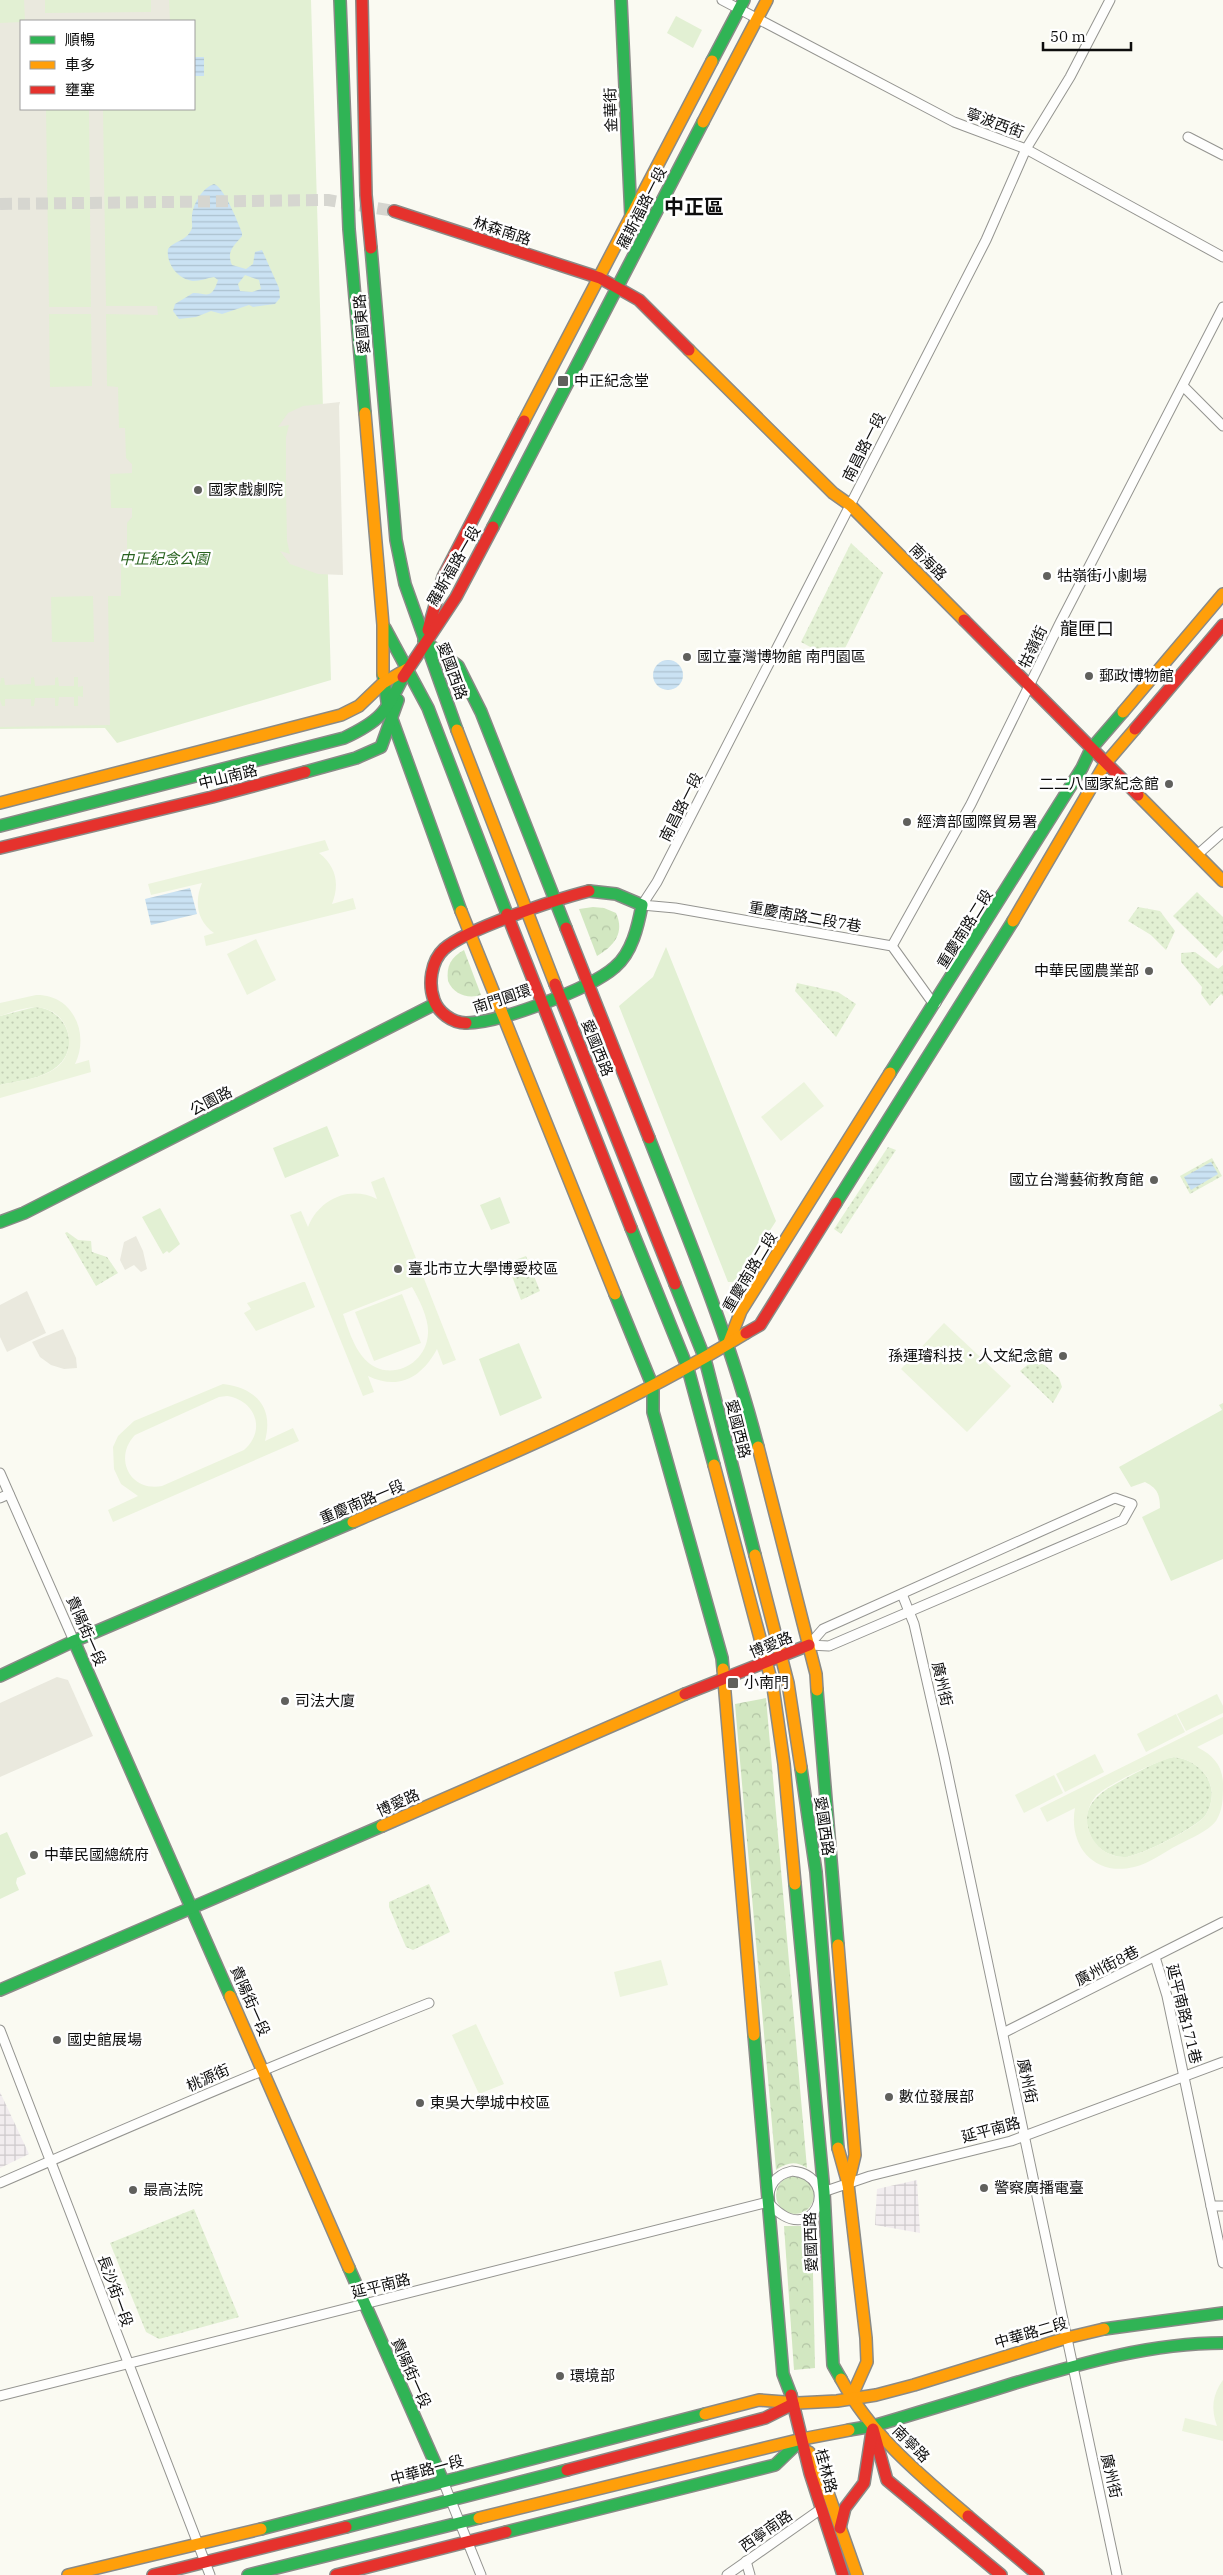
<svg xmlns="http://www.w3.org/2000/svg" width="1223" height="2575" viewBox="0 0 1223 2575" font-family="'IBM Plex Serif','Noto Sans TC',serif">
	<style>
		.industrial { fill: url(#industrial-grid) }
		.grass { fill: url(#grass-dots) }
		.forest { fill: url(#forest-crowns) }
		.park { fill: #e2f0d3; fill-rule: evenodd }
		.pitch { fill: #ecf4dd; fill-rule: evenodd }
		.plaza { fill: #eae9de; fill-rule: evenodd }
		.water { fill: url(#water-rules); fill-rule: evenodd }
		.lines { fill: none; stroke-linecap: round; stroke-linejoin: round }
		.secondary-tunnel { stroke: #d6d6d0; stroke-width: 12; stroke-dasharray: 12 6; stroke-linecap: butt }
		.street-casing { stroke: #949490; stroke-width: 11 }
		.fast-casing { stroke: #8a8a87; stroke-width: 14 }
		.slow-casing { stroke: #8a8a87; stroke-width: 14 }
		.jam-casing { stroke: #8a8a87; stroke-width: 14 }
		.street { stroke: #fefefd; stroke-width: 9 }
		.fast { stroke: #30b455; stroke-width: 11 }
		.slow { stroke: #ff9f0a; stroke-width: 11 }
		.jam { stroke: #e5322d; stroke-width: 11 }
		.poi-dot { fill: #60605d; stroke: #fff; stroke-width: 2 }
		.labels { text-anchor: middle; stroke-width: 5; stroke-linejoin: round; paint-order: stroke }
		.street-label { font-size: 15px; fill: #0d0d0d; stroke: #fff }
		.poi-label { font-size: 15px; fill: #0d0d0d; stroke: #fff; text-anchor: start }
		.park-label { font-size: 15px; font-style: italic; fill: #296320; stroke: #fff }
		.quarter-label { font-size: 18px; fill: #0d0d0d; stroke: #fff }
		.district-label { font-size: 20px; font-weight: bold; fill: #0d0d0d; stroke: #fff }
	</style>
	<defs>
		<pattern id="industrial-grid" width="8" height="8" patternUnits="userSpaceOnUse" patternTransform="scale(1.25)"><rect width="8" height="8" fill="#f2edef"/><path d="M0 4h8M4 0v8" fill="none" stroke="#cecacc"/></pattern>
		<pattern id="grass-dots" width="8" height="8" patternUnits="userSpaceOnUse" patternTransform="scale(1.25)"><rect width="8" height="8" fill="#e2f0d3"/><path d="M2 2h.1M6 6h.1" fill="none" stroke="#c1cdb4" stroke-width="1.8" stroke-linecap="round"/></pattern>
		<pattern id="forest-crowns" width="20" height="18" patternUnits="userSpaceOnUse" patternTransform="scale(1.25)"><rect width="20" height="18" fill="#d2e7c1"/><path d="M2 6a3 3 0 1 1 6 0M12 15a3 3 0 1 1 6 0" fill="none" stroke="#b3c5a5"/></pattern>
		<pattern id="water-rules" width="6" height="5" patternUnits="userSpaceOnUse" patternTransform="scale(1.25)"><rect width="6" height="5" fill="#cae2f3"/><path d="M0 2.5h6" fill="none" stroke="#acc1cf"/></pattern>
	</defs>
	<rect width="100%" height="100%" fill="#fafaf2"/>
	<g class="industrial">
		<path d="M0 2092 29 2154 0 2168Z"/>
		<path d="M917 2180 920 2233 875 2225 877 2189Z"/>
	</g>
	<g class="grass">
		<path d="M851 543 883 573 838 662 801 642Z"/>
		<path d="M1197 892 1223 917V950L1216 958 1173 916Z"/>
		<path d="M1138 907 1160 911 1175 931 1166 950 1151 935 1128 921Z"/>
		<path d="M1195 952 1218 969 1223 965V996L1221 994 1210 1006 1201 994 1202 987 1181 962V953Z"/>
		<path d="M797 983 838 992 856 1004 836 1037 795 991Z"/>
		<path d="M35 1007C66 1008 83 1048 55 1068 41 1079 17 1081 0 1085V1016Z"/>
		<path d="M888 1147 896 1150 841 1234 834 1229Z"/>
		<path d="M1212 1158 1222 1176 1190 1194 1180 1176Z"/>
		<path d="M67 1232 78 1240 91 1241 92 1252 107 1257 118 1273 96 1286 65 1233Z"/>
		<path d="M526 1256 540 1291 521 1300 507 1263Z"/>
		<path d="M1039 1360 1059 1378 1062 1387 1053 1403 1020 1371 1031 1362Z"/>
		<path d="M1174 1757C1203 1760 1223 1789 1205 1816 1195 1828 1139 1857 1124 1857 1112 1857 1098 1850 1092 1839 1074 1803 1106 1789 1132 1775 1146 1768 1159 1760 1174 1757Z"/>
		<path d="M429 1884 450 1932 413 1950 406 1947 389 1907V1902Z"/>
		<path d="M194 2209 239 2317 159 2339 146 2332 110 2243Z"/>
	</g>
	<g class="forest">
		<path d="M593 907 604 908 616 913C625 933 614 946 597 956L579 909Z"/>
		<path d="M464 950 481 995C468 999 454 995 448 981 446 966 451 957 464 950Z"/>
		<path d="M766 1698 807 2168C796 2161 788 2162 776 2170L735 1704Z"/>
		<circle cx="795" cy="2195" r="19"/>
		<path d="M784 2226H812L815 2368 794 2370Z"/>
	</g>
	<g class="park">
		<path d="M0 0H311L331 680 117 743 105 728 0 729ZM21 21H194V109H21Z"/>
		<path d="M676 16 702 30 693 48 667 33Z"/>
		<path d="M666 947 776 1221 737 1282H728L619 1006 653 977Z"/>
		<path d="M327 1126 339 1156 285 1178 273 1148Z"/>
		<path d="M500 1197 510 1223 491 1230 480 1205Z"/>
		<path d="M160 1208 180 1244 169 1253 167 1251 163 1254 142 1217Z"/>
		<path d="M519 1343 542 1398 500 1416 479 1359Z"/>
		<path d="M1223 1403V1559L1171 1581 1142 1517 1160 1508C1160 1494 1157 1488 1145 1482L1131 1487 1119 1467 1222 1410 1219 1405Z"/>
		<path d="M7 1832 26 1874 17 1878 16 1883 19 1890 0 1899V1835Z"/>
	</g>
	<g class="pitch">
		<path d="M325 840 329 850 319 853C336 866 340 884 332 904L353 898 356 909 206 946 204 936 214 933C197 921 194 902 202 883L151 895 148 884Z"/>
		<path d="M256 939 276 980 247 995 227 954Z"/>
		<path d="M36 995C73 994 90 1034 75 1064L89 1060 91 1072 0 1098V1085C17 1081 41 1079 56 1068 79 1051 70 1013 42 1008 29 1005 13 1012 0 1016V1003Z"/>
		<path d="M804 1082 824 1106 781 1141 761 1117Z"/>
		<path d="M384 1177 456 1360 443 1365 437 1349C422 1377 399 1391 368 1376L374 1392 363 1396 290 1215 301 1211 308 1227C319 1199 350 1185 377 1199L371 1182ZM412 1287C419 1299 429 1319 428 1333 427 1367 384 1385 362 1356 353 1345 348 1328 343 1314Z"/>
		<path d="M303 1282H305L315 1307 256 1331 244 1313 251 1309 247 1303Z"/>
		<path d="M402 1294 421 1343 374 1361 355 1312Z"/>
		<path d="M944 1323 1011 1386 967 1432 901 1369Z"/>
		<path d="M223 1384C256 1388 274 1407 265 1441L293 1428 299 1441 113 1522 108 1510 138 1496 121 1484 114 1469 113 1447 118 1436 134 1421ZM227 1396C255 1400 267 1430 244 1450L162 1486C130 1492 113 1458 135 1435L219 1397Z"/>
		<path d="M1217 1694 1223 1706V1713L1186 1731 1177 1714Z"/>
		<path d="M1176 1714 1185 1732 1146 1752 1137 1734Z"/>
		<path d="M1223 1717V1734L1197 1747C1213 1755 1223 1766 1223 1784 1223 1798 1223 1810 1216 1821 1207 1832 1191 1838 1178 1845 1164 1852 1149 1864 1134 1867 1094 1877 1068 1845 1075 1808L1047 1822 1040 1808ZM1174 1757C1203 1760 1223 1789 1205 1816 1196 1828 1139 1857 1124 1857 1094 1857 1075 1820 1096 1796 1108 1784 1157 1761 1174 1757Z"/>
		<path d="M1095 1754 1104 1772 1065 1792 1056 1774Z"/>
		<path d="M1054 1775 1063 1793 1024 1813 1015 1795Z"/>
		<path d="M661 1960 668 1985 620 1997 614 1972Z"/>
		<path d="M476 2024 504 2084 479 2094 452 2035Z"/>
		<path d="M1223 2380V2441L1182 2431 1185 2418 1217 2426C1211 2409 1212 2395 1223 2380Z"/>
	</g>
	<g class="plaza">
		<path d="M24 0H45V13L151 12V0H169L170 21H25Z"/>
		<path d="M21 22V109H46L49 307H91L89 109H103L106 306H157L158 315 106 314 107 386 118 387 119 428H125L126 458 132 464V473L110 474 111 508H132V517L127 523V553L121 554V596H108L110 725 0 727V700L2 706H5V699H31V706H34L35 698H55V706H58L59 697H74V706H78V696L83 697V686L78 687V677H74V686H59L58 677 55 678V685L35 686 34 677 31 678V684L5 685 4 678H1L0 684V23ZM49 314H91L92 386 50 387ZM93 596 94 642H52L51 597Z"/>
		<path d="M340 402 339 406 343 575 318 574 290 564 280 551 290 554 287 541 286 489V437L289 425 278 427 288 413 303 406Z"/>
		<path d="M136 1236 143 1251 147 1269 141 1272 134 1265 125 1270 120 1260 124 1242Z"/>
		<path d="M27 1291 46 1333 7 1352 0 1337V1305Z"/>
		<path d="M63 1329 76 1358 77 1368 64 1369 51 1365 40 1357 32 1342Z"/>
		<path d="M57 1677 68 1680 93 1736 0 1777V1703Z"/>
	</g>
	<g class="water">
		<rect x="194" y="57" width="10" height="19"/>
		<path d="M214 184C224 187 238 222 242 233V236C234 246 226 251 232 265L246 269 253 264 255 252 262 250 279 288 280 298 275 304 253 307 249 305 222 314 211 311 196 317 179 319 173 311 175 304 193 293C205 292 211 302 218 280L214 277C207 278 201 281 193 281 177 279 166 263 168 249 174 241 185 241 190 232 194 227 191 222 192 216 193 204 202 188 214 184ZM245 275 259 280 261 289 252 292 240 291 238 284Z"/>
		<circle cx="668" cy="675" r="15"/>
		<path d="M190 888 197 914 151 925 145 899Z"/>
		<path d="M1211 1162 1218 1174 1191 1190 1184 1177Z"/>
	</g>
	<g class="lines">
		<path class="secondary-tunnel" d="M0 204 328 200 394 211"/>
		<defs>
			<g id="street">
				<path d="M722 0 954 122 1026 149 1223 257"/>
				<path d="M1188 137 1223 155"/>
				<path d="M1183 386 1223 426"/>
				<path d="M1197 855 1223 832"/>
				<path d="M892 946 971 804 1060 623 1223 307"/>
				<path d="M936 1003 930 999 892 946 675 908 642 905 657 882 986 240 1026 149 1070 77 1110 0"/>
				<path d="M0 1473 74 1641"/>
				<path d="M0 1498 9 1494"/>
				<path d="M1115 1498 1132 1504 1123 1520 829 1646 809 1645 823 1629Z"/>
				<path d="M902 1594 914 1624 944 1756 1117 2575"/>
				<path d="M1155 1957 1167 1996 1223 2263"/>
				<path d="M0 2030 210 2575"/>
				<path d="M1003 2033 1223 1922"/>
				<path d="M792 2171C844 2176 813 2254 768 2202 769 2185 775 2175 792 2171Z"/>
				<path d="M0 2183C142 2121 285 2060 429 2003"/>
				<path d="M820 2193 870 2176 1011 2141 1223 2062"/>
				<path d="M1211 2206H1223"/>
				<path d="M0 2396 768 2202"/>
				<path d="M443 2481 481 2575"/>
				<path d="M746 2561 750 2575"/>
				<path d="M727 2575 821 2509"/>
			</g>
			<g id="fast">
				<path d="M340 0 349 229 365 413"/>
				<path d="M621 0 631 218"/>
				<path d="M712 61 744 0"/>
				<path d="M371 248 396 540 405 584 457 730"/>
				<path d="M493 527 703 122"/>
				<path d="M385 628 428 708 507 914"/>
				<path d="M424 641 458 666 481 712 566 928"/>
				<path d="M383 674 388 708 461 911"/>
				<path d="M305 772 356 758 381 747 398 700"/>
				<path d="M0 826 344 738C380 721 386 713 403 677"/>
				<path d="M466 1023C499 1023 590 989 615 967 632 953 638 926 642 905L616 894 589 891"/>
				<path d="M890 1073 1082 768 1091 749 1123 712"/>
				<path d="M649 1138C689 1240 731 1341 758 1447"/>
				<path d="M836 1203 1013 921"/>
				<path d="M0 1222 24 1213 435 1004"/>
				<path d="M631 1228 688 1369 714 1465"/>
				<path d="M675 1284 705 1359 755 1555"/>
				<path d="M615 1294 653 1387V1412L722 1658 723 1669"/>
				<path d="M74 1641 230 1996"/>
				<path d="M0 1676 74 1641 353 1522"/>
				<path d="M817 1690 838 1945"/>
				<path d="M801 1768 816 1872 838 2148"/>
				<path d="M795 1884 824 2192 833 2365 841 2379"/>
				<path d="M0 1990 382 1826"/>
				<path d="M754 2035 783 2374 791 2395"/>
				<path d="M349 2268 443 2481"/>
				<path d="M1104 2329 1223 2313"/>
				<path d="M849 2430 873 2426C920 2412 968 2398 1015 2383 1083 2363 1151 2343 1223 2343"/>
				<path d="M346 2527 567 2470"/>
				<path d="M261 2529 705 2414"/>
				<path d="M506 2532 775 2465 801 2440"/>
				<path d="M248 2575 479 2518"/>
			</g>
			<g id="slow">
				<path d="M703 122 767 0"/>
				<path d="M689 350 833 493 850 505 964 620"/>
				<path d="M365 413 383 625V674"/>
				<path d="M524 421 712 61"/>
				<path d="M1123 712 1223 594"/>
				<path d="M457 730 555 984"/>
				<path d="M1138 795 1223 881"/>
				<path d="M0 803 341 715 359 706 383 683 407 669"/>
				<path d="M461 911 615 1294"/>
				<path d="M1013 921 1105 764 1135 729"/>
				<path d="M729 1342 741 1311 890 1073"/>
				<path d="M758 1447 816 1674 817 1690"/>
				<path d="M714 1465 773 1687 784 1764 795 1884"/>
				<path d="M353 1522C487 1465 622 1409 746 1333"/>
				<path d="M755 1555 788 1683 801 1768"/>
				<path d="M723 1669 754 2035"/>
				<path d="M382 1826 685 1694"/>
				<path d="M838 1945 855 2155 848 2184"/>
				<path d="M230 1996 349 2268"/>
				<path d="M838 2148 848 2184 866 2338 867 2362 851 2398"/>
				<path d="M841 2379C871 2435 921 2476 968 2516"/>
				<path d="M705 2414 759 2400 798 2403 837 2401 876 2395 914 2385 1066 2338 1104 2329"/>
				<path d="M809 2452 820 2470 857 2575"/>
				<path d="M479 2518 802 2439 849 2430"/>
				<path d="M68 2575 261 2529"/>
			</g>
			<g id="jam">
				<path d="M362 0 366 195 371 248"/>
				<path d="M394 211 600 278 639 300 689 350"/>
				<path d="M964 620 1138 795"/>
				<path d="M428 630 443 577 524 421"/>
				<path d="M403 677 456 597 493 527"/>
				<path d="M1135 729 1223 625"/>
				<path d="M0 848 212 797 305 772"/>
				<path d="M507 914 631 1228"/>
				<path d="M566 928 649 1138"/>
				<path d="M555 984 675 1284"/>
				<path d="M466 1023C452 1023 438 1012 434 1000 428 984 431 961 444 949 466 929 557 899 589 891"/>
				<path d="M746 1333 760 1325 836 1203"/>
				<path d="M685 1694 809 1645"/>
				<path d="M791 2395 810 2473 843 2575"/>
				<path d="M873 2429 887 2480 1001 2575"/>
				<path d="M567 2470 765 2418 793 2404"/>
				<path d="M968 2516 1038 2575"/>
				<path d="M840 2528 845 2508 864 2483 872 2431"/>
				<path d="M153 2575 346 2527"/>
				<path d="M336 2575 506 2532"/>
			</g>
		</defs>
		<use href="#street" class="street-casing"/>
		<use href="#fast" class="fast-casing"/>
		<use href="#slow" class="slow-casing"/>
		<use href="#jam" class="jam-casing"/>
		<use href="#street" class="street"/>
		<use href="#fast" class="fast"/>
		<use href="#slow" class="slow"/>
		<use href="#jam" class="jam"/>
	</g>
	<g class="poi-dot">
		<rect x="557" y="375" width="12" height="12" rx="2.5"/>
		<circle cx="198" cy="490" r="5"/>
		<circle cx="1047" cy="576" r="5"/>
		<circle cx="687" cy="657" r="5"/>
		<circle cx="1089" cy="676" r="5"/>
		<circle cx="1169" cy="784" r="5"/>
		<circle cx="907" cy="822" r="5"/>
		<circle cx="1149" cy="971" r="5"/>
		<circle cx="1154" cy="1180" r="5"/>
		<circle cx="398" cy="1269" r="5"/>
		<circle cx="1063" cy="1356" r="5"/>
		<rect x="727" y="1677" width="12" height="12" rx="2.5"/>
		<circle cx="285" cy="1701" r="5"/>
		<circle cx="34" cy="1855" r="5"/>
		<circle cx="57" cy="2040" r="5"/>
		<circle cx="889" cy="2097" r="5"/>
		<circle cx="420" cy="2103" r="5"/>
		<circle cx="984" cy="2188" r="5"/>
		<circle cx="133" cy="2190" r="5"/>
		<circle cx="560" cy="2376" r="5"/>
	</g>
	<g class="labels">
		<g class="street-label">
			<text transform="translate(611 110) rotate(-92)" y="5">金華街</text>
			<text transform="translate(995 123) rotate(20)" y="5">寧波西街</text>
			<text transform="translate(642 208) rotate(-63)" y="5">羅斯福路一段</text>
			<text transform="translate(502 231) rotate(18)" y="5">林森南路</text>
			<text transform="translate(362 324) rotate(-95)" y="5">愛國東路</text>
			<text transform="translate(864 447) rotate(-63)" y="5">南昌路一段</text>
			<text transform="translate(928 562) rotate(45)" y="5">南海路</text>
			<text transform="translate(454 566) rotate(-60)" y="5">羅斯福路一段</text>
			<text transform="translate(1033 647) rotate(-64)" y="5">牯嶺街</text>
			<text transform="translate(452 671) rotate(70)" y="5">愛國西路</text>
			<text transform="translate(228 777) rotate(-14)" y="5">中山南路</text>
			<text transform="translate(681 807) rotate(-63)" y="5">南昌路一段</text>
			<text transform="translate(805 917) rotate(10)" y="5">重慶南路二段7巷</text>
			<text transform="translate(965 929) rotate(-58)" y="5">重慶南路二段</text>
			<text transform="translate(502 999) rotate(-18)" y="5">南門圓環</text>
			<text transform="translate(597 1048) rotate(68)" y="5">愛國西路</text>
			<text transform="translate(211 1101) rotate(-27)" y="5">公園路</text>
			<text transform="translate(750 1272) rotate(-59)" y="5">重慶南路二段</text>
			<text transform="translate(738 1429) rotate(76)" y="5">愛國西路</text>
			<text transform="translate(362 1502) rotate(-23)" y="5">重慶南路一段</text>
			<text transform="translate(86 1631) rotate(66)" y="5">貴陽街一段</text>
			<text transform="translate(771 1645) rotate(-22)" y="5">博愛路</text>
			<text transform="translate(942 1684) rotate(77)" y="5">廣州街</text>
			<text transform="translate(398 1803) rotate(-24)" y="5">博愛路</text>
			<text transform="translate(824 1826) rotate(82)" y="5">愛國西路</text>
			<text transform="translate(1107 1966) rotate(-27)" y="5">廣州街8巷</text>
			<text transform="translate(250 2001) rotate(66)" y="5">貴陽街一段</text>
			<text transform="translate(1184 2014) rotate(76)" y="5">延平南路171巷</text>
			<text transform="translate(208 2078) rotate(-24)" y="5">桃源街</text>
			<text transform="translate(1027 2081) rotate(78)" y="5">廣州街</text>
			<text transform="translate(991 2130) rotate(-15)" y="5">延平南路</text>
			<text transform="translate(811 2242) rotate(-92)" y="5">愛國西路</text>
			<text transform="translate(381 2286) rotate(-14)" y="5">延平南路</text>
			<text transform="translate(115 2291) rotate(70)" y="5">長沙街一段</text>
			<text transform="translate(1031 2333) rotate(-16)" y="5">中華路二段</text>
			<text transform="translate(411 2373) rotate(66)" y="5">貴陽街一段</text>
			<text transform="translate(911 2444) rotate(45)" y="5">南寧路</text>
			<text transform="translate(427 2470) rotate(-15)" y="5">中華路一段</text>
			<text transform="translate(826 2471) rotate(75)" y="5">桂林路</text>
			<text transform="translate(1111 2476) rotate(77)" y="5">廣州街</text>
			<text transform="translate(766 2531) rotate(-35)" y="5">西寧南路</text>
		</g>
		<g class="poi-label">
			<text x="574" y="386">中正紀念堂</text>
			<text x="208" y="495">國家戲劇院</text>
			<text x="1057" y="581">牯嶺街小劇場</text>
			<text x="697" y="662">國立臺灣博物館 南門園區</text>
			<text x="1099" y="681">郵政博物館</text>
			<text x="1159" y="789" text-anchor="end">二二八國家紀念館</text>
			<text x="917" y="827">經濟部國際貿易署</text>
			<text x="1139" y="976" text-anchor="end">中華民國農業部</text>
			<text x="1144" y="1185" text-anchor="end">國立台灣藝術教育館</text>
			<text x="408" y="1274">臺北市立大學博愛校區</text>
			<text x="1053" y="1361" text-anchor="end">孫運璿科技．人文紀念館</text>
			<text x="744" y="1688">小南門</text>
			<text x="295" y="1706">司法大廈</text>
			<text x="44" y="1860">中華民國總統府</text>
			<text x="67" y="2045">國史館展場</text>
			<text x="899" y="2102">數位發展部</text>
			<text x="430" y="2108">東吳大學城中校區</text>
			<text x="994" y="2193">警察廣播電臺</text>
			<text x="143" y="2195">最高法院</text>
			<text x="570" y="2381">環境部</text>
		</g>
		<g class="park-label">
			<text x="164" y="564">中正紀念公園</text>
		</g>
		<g class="quarter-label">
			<text x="1087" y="635">龍匣口</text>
		</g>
		<g class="district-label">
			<text x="694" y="214">中正區</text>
		</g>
	</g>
	<rect x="20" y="20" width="175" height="90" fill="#ffffff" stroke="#9e9e9e"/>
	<rect x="30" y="36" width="25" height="8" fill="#30b455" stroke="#9e9e9e"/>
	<text x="65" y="45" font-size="15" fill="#0d0d0d">順暢</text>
	<rect x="30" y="61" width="25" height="8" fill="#ff9f0a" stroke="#9e9e9e"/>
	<text x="65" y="70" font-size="15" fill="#0d0d0d">車多</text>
	<rect x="30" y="86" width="25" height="8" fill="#e5322d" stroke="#9e9e9e"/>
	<text x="65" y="95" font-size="15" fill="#0d0d0d">壅塞</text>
	<path d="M1043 42v8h88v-8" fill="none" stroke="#0d0d0d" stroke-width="2.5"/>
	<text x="1050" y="42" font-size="15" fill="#0d0d0d" stroke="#ffffff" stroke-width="4" paint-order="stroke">50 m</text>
</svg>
